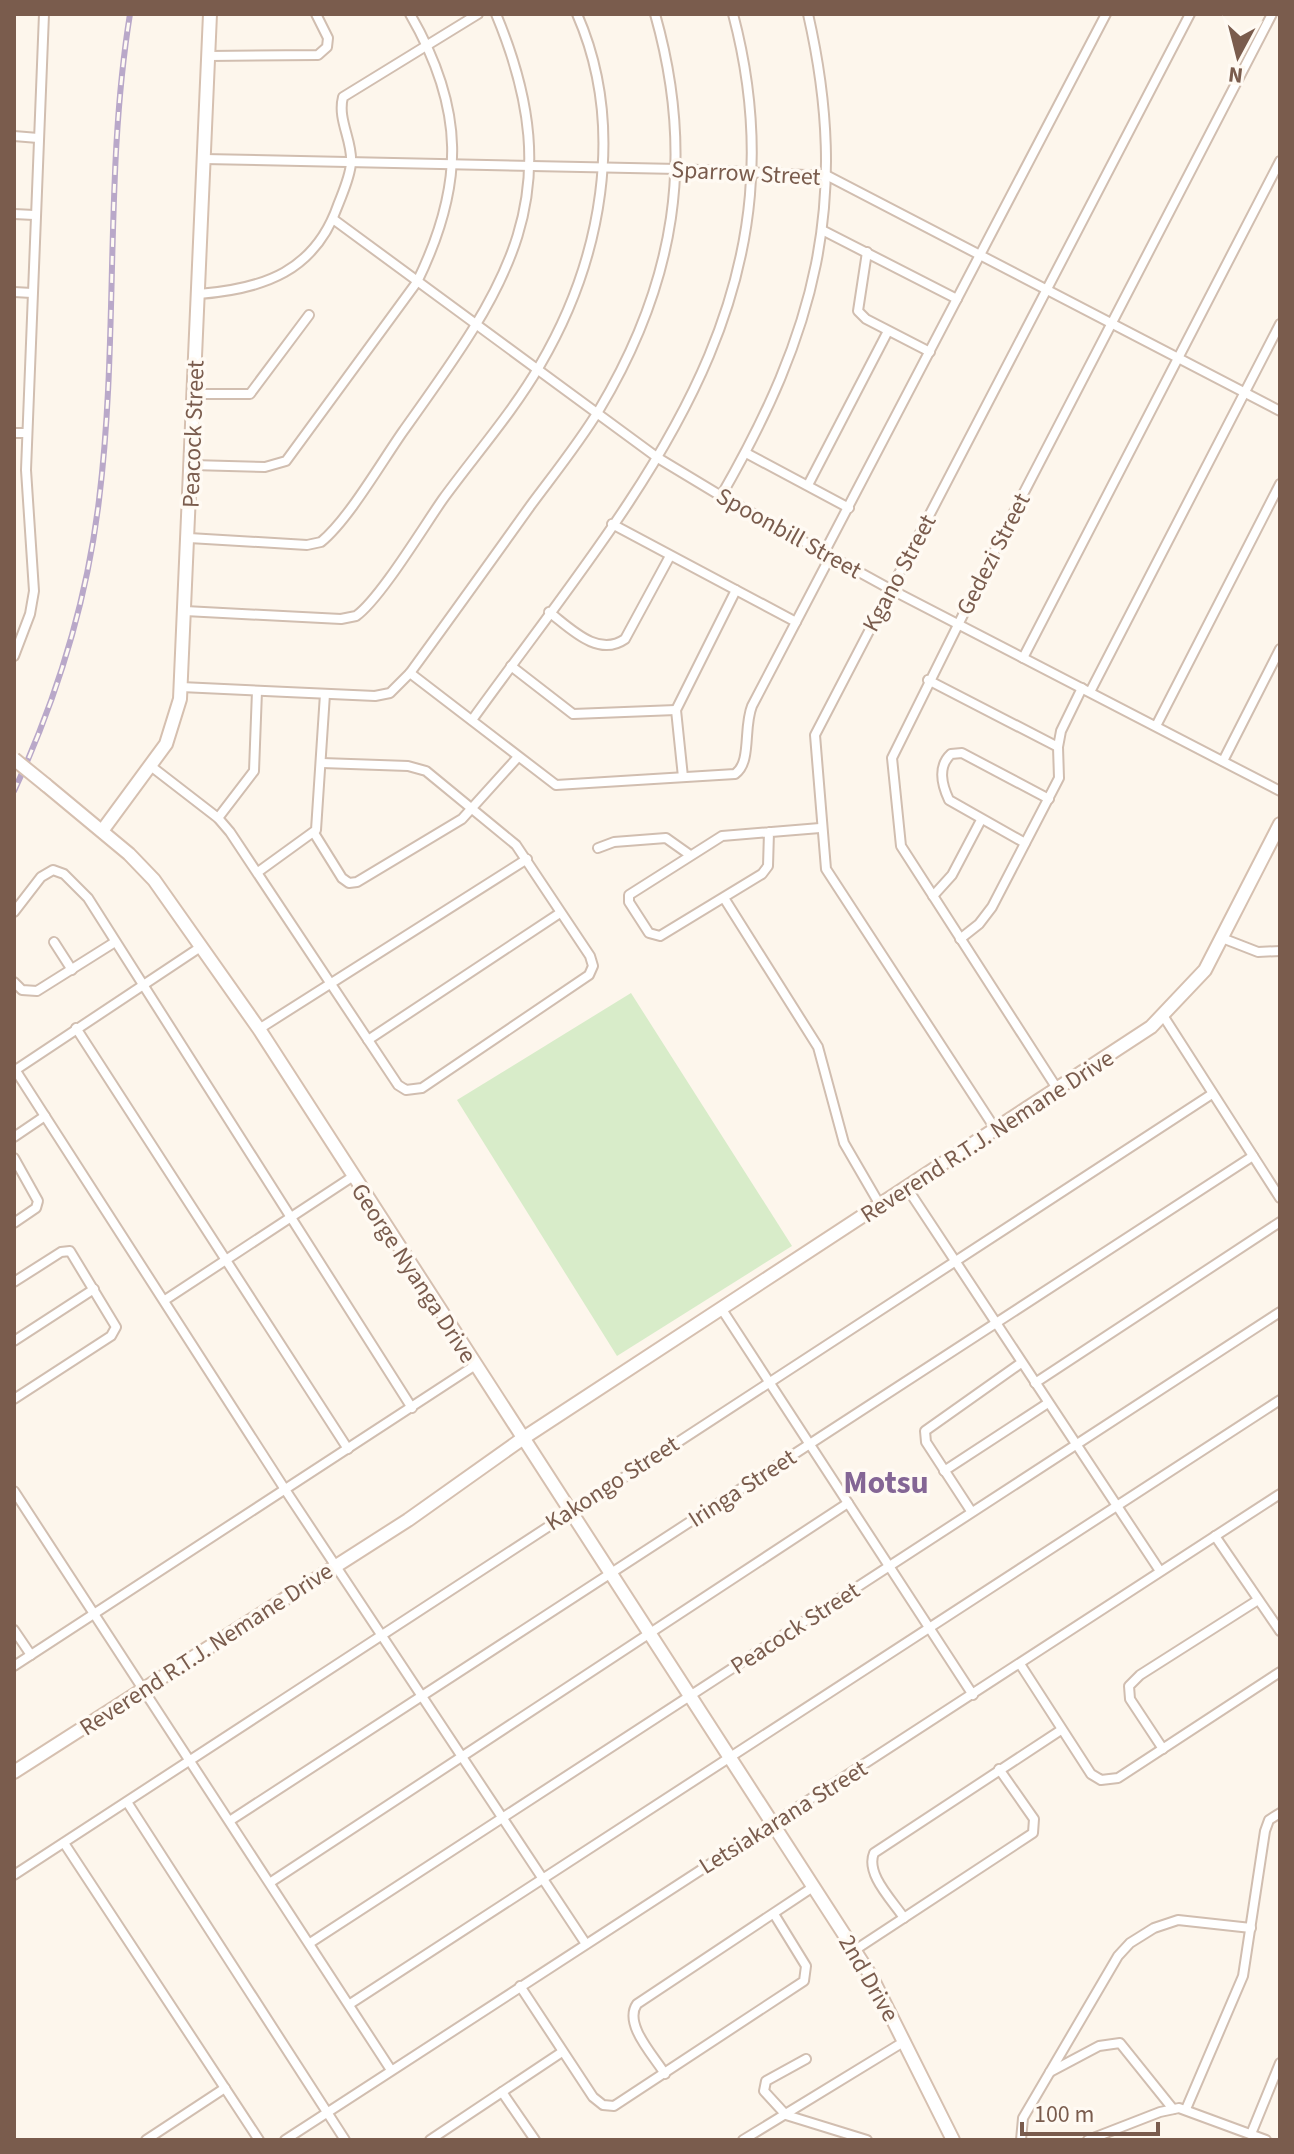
<svg xmlns="http://www.w3.org/2000/svg" width="1294" height="2154" viewBox="0 0 1294 2154" font-family="'Source Sans 3',sans-serif">
	<style>
		.green { fill: #d8ecc9 }
		.lines { fill: none; stroke-linecap: round; stroke-linejoin: round }
		.street-casing { stroke: #d1beb0; stroke-width: 12 }
		.secondary-casing { stroke: #d6c0b0; stroke-width: 16 }
		.street { stroke: #fff; stroke-width: 8 }
		.secondary { stroke: #fff; stroke-width: 12 }
		.rail-casing { stroke: #b9a8c9; stroke-width: 6 }
		.rail { stroke: #fffaf3; stroke-width: 3; stroke-dasharray: 9; stroke-linecap: butt }
		.secondary-bridge-casing { stroke: #d6c0b0; stroke-width: 16; stroke-linecap: butt }
		.secondary-bridge { stroke: #fff; stroke-width: 12 }
		.labels { text-anchor: middle; stroke-width: 7; stroke-linejoin: round; paint-order: stroke }
		.street-label { font-size: 24px; fill: #7a5c4d; stroke: #fffaf3 }
		.district-label { font-size: 32px; font-weight: bold; fill: #846695; stroke: #fffaf3 }
	</style>
	<rect width="100%" height="100%" fill="#fdf6ec"/>
	<path class="green" d="M631 993 792 1246 617 1356 457 1100Z"/>
	<g class="lines">
		<defs>
			<g id="street">
				<path d="M208 56 318 55 327 47 328 38 316 14"/>
				<path d="M14 136 38 138"/>
				<path d="M204 159 678 169 828 176 1280 411"/>
				<path d="M14 214 34 215"/>
				<path d="M333 219 658 458 721 496 890 589 1280 791"/>
				<path d="M822 230 957 299"/>
				<path d="M867 252 858 311 866 319 930 352"/>
				<path d="M14 292 32 293"/>
				<path d="M199 294C264 289 315 271 338 205 343 192 350 177 351 163 353 141 337 120 343 97L478 14"/>
				<path d="M194 394H250L309 315"/>
				<path d="M14 433H27"/>
				<path d="M746 453 849 508"/>
				<path d="M192 465 265 467 286 461 417 282C465 184 465 109 410 14"/>
				<path d="M808 485 888 331"/>
				<path d="M721 496C815 333 851 202 808 14"/>
				<path d="M612 524 796 622"/>
				<path d="M189 538 307 545 321 542C349 519 382 461 404 430 508 285 572 196 496 14"/>
				<path d="M824 553 1106 14"/>
				<path d="M185 611 341 619 356 616C380 599 424 526 443 499 475 455 513 412 540 365 601 261 627 128 577 14"/>
				<path d="M549 612C570 628 598 658 625 639L670 556"/>
				<path d="M14 656 30 614 34 591 26 470 44 14"/>
				<path d="M1023 658 1280 161"/>
				<path d="M511 666 573 714 676 710"/>
				<path d="M410 673 556 785 735 774C752 762 743 728 752 706L830 557"/>
				<path d="M928 680 1058 747 1059 778 992 907 979 924 960 939"/>
				<path d="M181 687 375 696 390 693 410 673C451 617 491 561 531 505 554 474 579 443 599 410 675 283 696 158 655 14"/>
				<path d="M1090 692 1280 324"/>
				<path d="M472 720C631 499 811 308 733 14"/>
				<path d="M1156 726 1280 484"/>
				<path d="M1058 747 1061 731 1082 688"/>
				<path d="M1223 761 1280 649"/>
				<path d="M152 767 218 818 230 832 398 1085 406 1090 422 1088 589 975 593 966 590 956 516 845 426 771 408 766 322 763"/>
				<path d="M683 777 676 710 736 590"/>
				<path d="M218 818 254 771 257 691"/>
				<path d="M769 832 768 866 762 874 660 936 649 933 629 902V895L722 836 820 828"/>
				<path d="M314 833 342 878 349 883 357 882 462 819 518 757"/>
				<path d="M1025 843 949 800C942 785 937 767 951 754L962 753 1049 799"/>
				<path d="M598 848 614 842 666 838 690 855"/>
				<path d="M258 872 316 830 325 694"/>
				<path d="M933 896 952 875 981 820"/>
				<path d="M724 898 818 1047 844 1143 880 1205"/>
				<path d="M14 912 41 877 53 870 64 874 88 898 412 1408"/>
				<path d="M1222 938 1258 952 1280 951"/>
				<path d="M54 942 72 970"/>
				<path d="M14 982 22 990 37 991 115 942"/>
				<path d="M1164 1017 1280 1198"/>
				<path d="M76 1028 348 1449"/>
				<path d="M259 1029 527 859"/>
				<path d="M368 1040 560 913"/>
				<path d="M14 1068 286 1491 586 1944"/>
				<path d="M14 1071 202 946"/>
				<path d="M1058 1090 901 846 892 758 1019 502 1272 14"/>
				<path d="M996 1130 826 869 815 735 1190 14"/>
				<path d="M14 1137 45 1116"/>
				<path d="M14 1158 38 1201 36 1208 14 1223"/>
				<path d="M907 1188 1160 1571"/>
				<path d="M14 1282 61 1252 70 1251 116 1327 111 1336 14 1399"/>
				<path d="M165 1300 352 1177"/>
				<path d="M721 1308 973 1695"/>
				<path d="M14 1341 94 1289"/>
				<path d="M1035 1383 1280 1222"/>
				<path d="M944 1471 1048 1403"/>
				<path d="M14 1491 391 2070"/>
				<path d="M971 1511 926 1442 925 1431 1021 1363"/>
				<path d="M1215 1536 1280 1631"/>
				<path d="M14 1630 31 1655"/>
				<path d="M1020 1664 1091 1774 1101 1780 1118 1778 1280 1672"/>
				<path d="M14 1666 474 1366"/>
				<path d="M1163 1749 1130 1699 1129 1686 1140 1675 1258 1600"/>
				<path d="M127 1802 345 2140"/>
				<path d="M231 1820 1253 1156"/>
				<path d="M64 1843 259 2140"/>
				<path d="M14 1875 1212 1094"/>
				<path d="M271 1882 848 1503"/>
				<path d="M904 1918C893 1901 865 1874 874 1853L1061 1730"/>
				<path d="M310 1943 1280 1312"/>
				<path d="M855 1950 1033 1833 1034 1819 999 1769"/>
				<path d="M520 1986 593 2097 603 2105 614 2106 804 1981 806 1966 774 1914"/>
				<path d="M350 2004 1280 1400"/>
				<path d="M806 2059 766 2081 764 2091 786 2115 867 2140"/>
				<path d="M1050 2072 1099 2046 1120 2043 1173 2109"/>
				<path d="M665 2074C654 2056 623 2024 637 2004L813 1887"/>
				<path d="M502 2092 535 2140"/>
				<path d="M1186 2109 1243 1976 1265 1831 1269 1820 1280 1813"/>
				<path d="M1251 2134 1280 2063"/>
				<path d="M146 2140 225 2088"/>
				<path d="M285 2140 1280 1494"/>
				<path d="M430 2140 562 2052"/>
				<path d="M743 2140 905 2041"/>
				<path d="M1021 2140 1023 2118 1118 1956 1130 1943 1154 1928 1178 1920 1251 1928"/>
				<path d="M1088 2140 1160 2112 1179 2108 1266 2140"/>
			</g>
			<g id="secondary">
				<path d="M46 785 129 854 154 880 259 1029 871 1976 953 2140"/>
				<path d="M102 831 166 744 180 699 210 14"/>
				<path d="M14 1772 408 1520 522 1439 1151 1027 1205 970 1280 824"/>
			</g>
		</defs>
		<use href="#street" class="street-casing"/>
		<use href="#secondary" class="secondary-casing"/>
		<use href="#street" class="street"/>
		<use href="#secondary" class="secondary"/>
		<defs>
			<path id="rail" d="M14 791C57 698 87 601 99 500 119 339 104 174 130 14"/>
		</defs>
		<use href="#rail" class="rail-casing"/>
		<use href="#rail" class="rail"/>
		<defs>
			<path id="secondary-bridge" d="M14 759 46 785"/>
		</defs>
		<use href="#secondary-bridge" class="secondary-bridge-casing"/>
		<use href="#secondary-bridge" class="secondary-bridge"/>
	</g>
	<g class="labels">
		<g class="street-label">
			<text transform="translate(746 173) rotate(3)" y="8">Sparrow Street</text>
			<text transform="translate(193 434) rotate(-88)" y="8">Peacock Street</text>
			<text transform="translate(789 533) rotate(29)" y="8">Spoonbill Street</text>
			<text transform="translate(993 554) rotate(-63)" y="8">Gedezi Street</text>
			<text transform="translate(899 573) rotate(-62)" y="8">Kgano Street</text>
			<text transform="translate(987 1136) rotate(-33)" y="8">Reverend R.T.J. Nemane Drive</text>
			<text transform="translate(414 1273) rotate(57)" y="8">George Nyanga Drive</text>
			<text transform="translate(612 1483) rotate(-33)" y="8">Kakongo Street</text>
			<text transform="translate(742 1488) rotate(-33)" y="8">Iringa Street</text>
			<text transform="translate(795 1628) rotate(-33)" y="8">Peacock Street</text>
			<text transform="translate(206 1649) rotate(-33)" y="8">Reverend R.T.J. Nemane Drive</text>
			<text transform="translate(783 1817) rotate(-32)" y="8">Letsiakarana Street</text>
			<text transform="translate(869 1978) rotate(60)" y="8">2nd Drive</text>
		</g>
		<g class="district-label">
			<text x="886" y="1493">Motsu</text>
		</g>
	</g>
	<rect width="1294" height="2154" fill="none" stroke="#7a5c4d" stroke-width="32"/>
	<g transform="translate(1238 56) rotate(187)" stroke="#fffaf3" stroke-width="6" paint-order="stroke">
	<path d="M0-6L14 30L0 20L-14 30Z" fill="#7a5c4d"/>
	<text y="-12" font-size="22" font-weight="bold" text-anchor="middle" fill="#7a5c4d">N</text>
	</g>
	<path d="M1022 2122v12h136v-12" fill="none" stroke="#7a5c4d" stroke-width="4"/>
	<text x="1034" y="2122" font-size="24" fill="#7a5c4d" stroke="#fffaf3" stroke-width="6" paint-order="stroke">100 m</text>
</svg>
